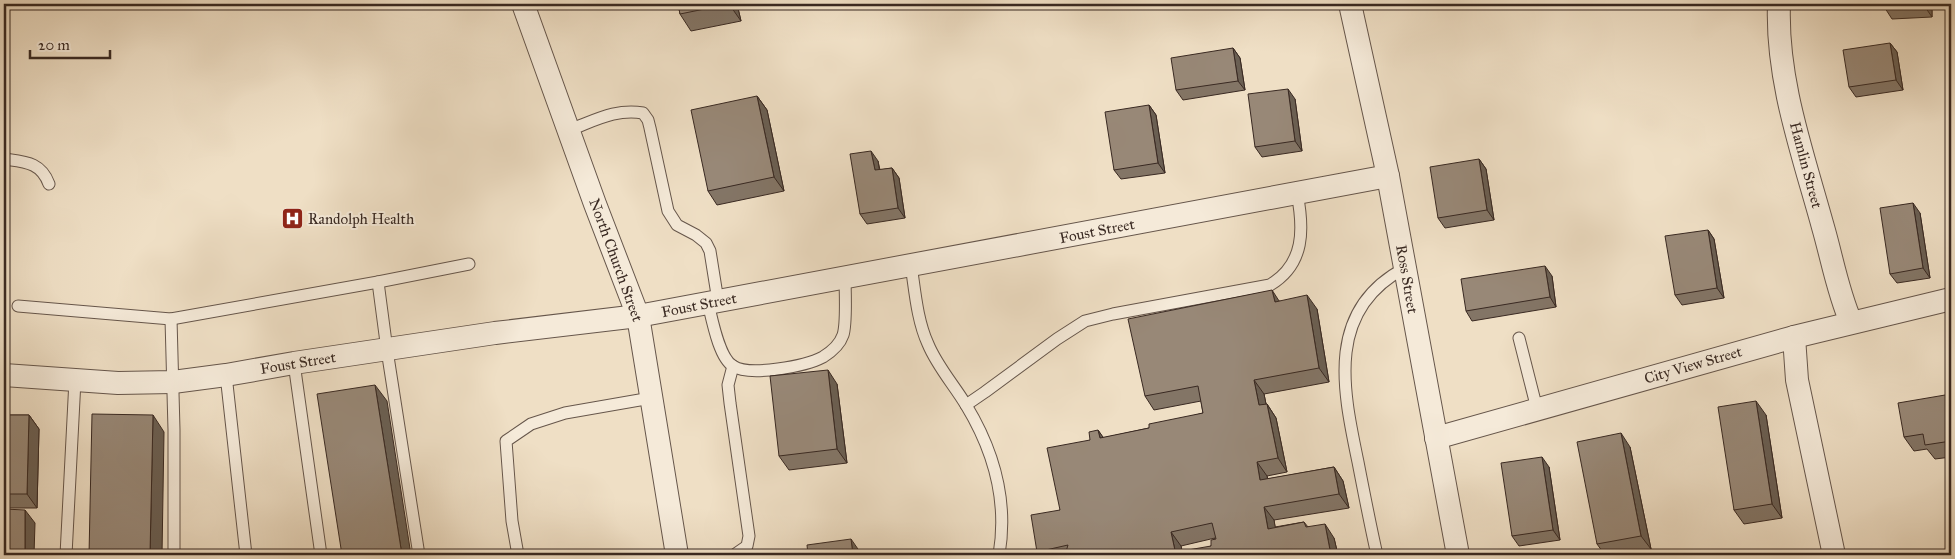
<svg xmlns="http://www.w3.org/2000/svg" width="1955" height="559" viewBox="0 0 1955 559" font-family="'IM FELL Great Primer',serif">
	<style>
		.lines { fill: none; stroke-linecap: round; stroke-linejoin: round }
		.lane-casing { stroke: #66564b; stroke-width: 13 }
		.street-casing { stroke: #66564b; stroke-width: 24 }
		.lane { stroke: #f5ead9; stroke-width: 11 }
		.street { stroke: #f5ead9; stroke-width: 22 }
		.wall { fill: #837566; stroke: #392922 }
		.shaded-wall { fill: #6a5f53; stroke: #392922 }
		.building { fill: #988877; stroke: #392922 }
		.labels { text-anchor: middle; stroke-width: 4; stroke-linejoin: round; paint-order: stroke }
		.street-label { font-size: 15px; fill: #392922; stroke: #f5ead9 }
		.poi-label { font-size: 15px; fill: #392922; stroke: #f5ead9; text-anchor: start }
	</style>
	<rect width="100%" height="100%" fill="#efdfc5"/>
	<filter id="stains"><feTurbulence type="fractalNoise" baseFrequency=".004" numOctaves="4"/><feColorMatrix values="0 0 0 0 .2 0 0 0 0 .09 0 0 0 0 .02 0 0 0 .5 -.17"/></filter>
	<radialGradient id="worn" r=".72"><stop offset=".6" stop-color="#630" stop-opacity="0"/><stop offset="1" stop-color="#630" stop-opacity=".3"/></radialGradient>
	<g class="lines">
		<defs>
			<g id="lane">
				<path d="M569 130C594 121 616 108 643 113L648 120 650 128 668 211 677 225 696 235 706 243 710 251 718 301"/>
				<path d="M4 159C25 162 41 162 49 184"/>
				<path d="M911 265C915 291 917 320 928 344 937 366 954 385 966 405 994 451 1008 502 999 555"/>
				<path d="M378 282 387 350 419 555"/>
				<path d="M708 303C712 319 719 358 733 366 750 377 806 366 823 357 831 352 840 344 843 335 847 323 845 291 845 277"/>
				<path d="M18 306 171 319 378 282 469 264"/>
				<path d="M171 319 174 430V555"/>
				<path d="M1519 338 1537 409"/>
				<path d="M294 363 321 555"/>
				<path d="M733 366 728 385 730 403 749 536 747 546 734 555"/>
				<path d="M226 375 246 555"/>
				<path d="M966 405 985 392 1057 339 1085 321 1113 314 1270 285C1305 264 1304 229 1297 193"/>
				<path d="M66 555 75 380"/>
				<path d="M518 555 512 521 506 441 531 424 565 413 651 398"/>
				<path d="M1377 555C1370 524 1364 493 1358 462 1343 390 1325 310 1405 268"/>
			</g>
			<g id="street">
				<path d="M523 4 595 204 638 316 677 555"/>
				<path d="M1350 4 1388 176 1458 555"/>
				<path d="M1779 4C1776 80 1803 154 1823 227 1832 258 1838 293 1851 322"/>
				<path d="M1794 337 1797 380 1834 555"/>
				<path d="M4 375 118 383 173 382 226 375 294 363 495 333 638 316 1388 176"/>
				<path d="M1436 438 1794 337 1951 299"/>
			</g>
		</defs>
		<use href="#lane" class="lane-casing"/>
		<use href="#street" class="street-casing"/>
		<use href="#lane" class="lane"/>
		<use href="#street" class="street"/>
	</g>
	<g class="wall">
		<path d="M678 4H737L741 21 691 31 680 14Z"/>
		<path d="M1883 4H1932V17L1892 19 1883 5Z"/>
		<path d="M1890 43 1897 52 1903 90 1856 97 1849 87Z"/>
		<path d="M1233 48 1240 58 1245 90 1183 100 1176 90Z"/>
		<path d="M757 96 767 110 784 191 717 205 708 191Z"/>
		<path d="M1295 99 1302 151 1262 157 1255 147Z"/>
		<path d="M1149 105 1156 115 1165 173 1121 179 1114 170Z"/>
		<path d="M1479 159 1486 169 1494 220 1445 228 1438 218Z"/>
		<path d="M878 161 880 170 892 168 899 178 905 218 867 224 860 214Z"/>
		<path d="M1920 213 1930 278 1897 283 1890 274Z"/>
		<path d="M1708 230 1714 239 1724 298 1682 305 1675 295Z"/>
		<path d="M1552 276 1556 307 1472 321 1466 311Z"/>
		<path d="M1279 301 1317 309 1329 382 1264 394 1266 404H1267L1276 418 1287 472 1267 476 1268 479 1334 467 1343 481 1349 508 1274 520 1275 527 1304 522 1308 527 1334 538 1338 555H1189L1211 546 1215 538 1181 546 1183 555H1039L1037 552 1060 510 1090 440 1098 430 1103 438 1149 428 1203 413 1201 401 1154 410 1145 396Z"/>
		<path d="M837 384 847 463 789 470 779 456Z"/>
		<path d="M1951 394V457L1935 459 1927 449 1914 451 1904 437Z"/>
		<path d="M4 415H29L39 429 37 508H4Z"/>
		<path d="M1766 415 1782 518 1744 524 1734 510Z"/>
		<path d="M1630 447 1651 549 1622 555H1605L1597 544Z"/>
		<path d="M1549 467 1560 540 1519 546 1512 536Z"/>
	</g>
	<g class="shaded-wall">
		<path d="M729 4H737L741 21Z"/>
		<path d="M1923 4H1932V17Z"/>
		<path d="M1890 43 1897 52 1903 90 1896 80Z"/>
		<path d="M1233 48 1240 58 1245 90 1238 81Z"/>
		<path d="M1288 89 1295 99 1302 151 1295 141Z"/>
		<path d="M757 96 767 110 784 191 774 177Z"/>
		<path d="M1149 105 1156 115 1165 173 1158 163Z"/>
		<path d="M871 151 878 161 881 180 875 170Z"/>
		<path d="M1479 159 1486 169 1494 220 1487 210Z"/>
		<path d="M892 168 899 178 905 218 898 208Z"/>
		<path d="M1913 203 1920 213 1930 278 1923 268Z"/>
		<path d="M1708 230 1714 239 1724 298 1717 288Z"/>
		<path d="M1545 266 1552 276 1556 307 1550 297Z"/>
		<path d="M1272 290 1281 304 1275 302Z"/>
		<path d="M1307 295 1317 309 1329 382 1319 368Z"/>
		<path d="M828 370 837 384 847 463 837 449Z"/>
		<path d="M1254 380 1264 394 1269 419 1259 405Z"/>
		<path d="M375 385 387 401 411 555H402Z"/>
		<path d="M1756 401 1766 415 1782 518 1772 504Z"/>
		<path d="M1267 404 1276 418 1287 472 1278 458Z"/>
		<path d="M29 415 39 429 37 508 27 494Z"/>
		<path d="M153 415 164 432 162 555H150Z"/>
		<path d="M1098 430 1108 444 1100 438Z"/>
		<path d="M1621 433 1630 447 1651 549 1641 536Z"/>
		<path d="M1542 457 1549 467 1560 540 1553 530Z"/>
		<path d="M1257 462 1267 476 1270 494 1260 480Z"/>
		<path d="M1334 467 1343 481 1349 508 1339 494Z"/>
		<path d="M1264 507 1274 520 1278 543 1268 529Z"/>
		<path d="M25 510 35 523 34 555H25Z"/>
		<path d="M1325 524 1334 538 1338 555H1331Z"/>
		<path d="M1171 532 1181 546 1183 555H1176Z"/>
		<path d="M851 539 860 552 861 555H853Z"/>
	</g>
	<g class="building">
		<path d="M678 4H729L680 14Z"/>
		<path d="M1883 4H1918L1883 5Z"/>
		<path d="M1890 43 1896 80 1849 87 1843 50Z"/>
		<path d="M1233 48 1238 81 1176 90 1171 58Z"/>
		<path d="M1288 89 1295 141 1255 147 1248 94Z"/>
		<path d="M757 96 774 177 708 191 691 110Z"/>
		<path d="M1149 105 1158 163 1114 170 1105 112Z"/>
		<path d="M871 151 875 170 892 168 898 208 860 214 850 154Z"/>
		<path d="M1479 159 1487 210 1438 218 1430 167Z"/>
		<path d="M1913 203 1923 268 1890 274 1880 208Z"/>
		<path d="M1708 230 1717 288 1675 295 1665 236Z"/>
		<path d="M1545 266 1550 297 1466 311 1461 279Z"/>
		<path d="M1272 290 1275 302 1307 295 1319 368 1254 380 1259 405 1267 404 1278 458 1257 462 1260 480 1334 467 1339 494 1264 507 1268 529 1304 522 1306 527 1325 524 1331 555H1189L1188 550 1211 546V540L1216 539 1212 523 1171 532 1176 555H1065L1068 545 1037 552 1031 515 1060 510 1047 448 1090 440 1089 432 1098 430 1100 438 1149 428V424L1203 413 1198 386 1145 396 1128 319Z"/>
		<path d="M828 370 837 449 779 456 770 376Z"/>
		<path d="M375 385 402 555H342L317 394Z"/>
		<path d="M1951 394V441L1925 445 1923 434 1904 437 1898 403Z"/>
		<path d="M1756 401 1772 504 1734 510 1718 407Z"/>
		<path d="M92 414 153 415 150 555H89Z"/>
		<path d="M4 415H29L27 494H4Z"/>
		<path d="M1621 433 1641 536 1597 544 1577 442Z"/>
		<path d="M1542 457 1553 530 1512 536 1501 463Z"/>
		<path d="M4 509 25 510V555H4Z"/>
		<path d="M1951 530V555H1950L1946 531Z"/>
		<path d="M851 539 853 555H808L807 545Z"/>
	</g>
	<defs>
		<symbol id="hospital-square" viewBox="-11 -11 22 22"><rect x="-9" y="-9" width="18" height="18" rx="4" fill="#8f2418" stroke="#f5ead9"/><path d="M-5-5h3v3.5h4V-5h3V5h-3V1.5h-4V5h-3Z" fill="#fff"/></symbol>
	</defs>
	<g fill-rule="evenodd">
		<use href="#hospital-square" x="280" y="206" width="25" height="25"/>
	</g>
	<g class="labels">
		<g class="street-label">
			<text transform="translate(1806 165) rotate(75)" y="5">Hamlin Street</text>
			<text transform="translate(1097 231) rotate(-11)" y="5">Foust Street</text>
			<text transform="translate(616 260) rotate(70)" y="5">North Church Street</text>
			<text transform="translate(1407 279) rotate(80)" y="5">Ross Street</text>
			<text transform="translate(699 305) rotate(-11)" y="5">Foust Street</text>
			<text transform="translate(298 363) rotate(-9)" y="5">Foust Street</text>
			<text transform="translate(1693 365) rotate(-16)" y="5">City View Street</text>
		</g>
		<g class="poi-label">
			<text x="308" y="224">Randolph Health</text>
		</g>
	</g>
	<rect width="1955" height="559" fill="none" stroke="#efdfc5" stroke-width="20"/>
	<rect x="5" y="5" width="1945" height="549" fill="none" stroke="#392922" stroke-width="2.5"/>
	<rect x="10" y="10" width="1935" height="539" fill="none" stroke="#392922"/>
	<path d="M30 50v8h80v-8" fill="none" stroke="#392922" stroke-width="2.5"/>
	<text x="38" y="50" font-size="15" fill="#392922" stroke="#f5ead9" stroke-width="4" paint-order="stroke">20 m</text>
	<rect width="100%" height="100%" filter="url(#stains)"/>
	<rect width="100%" height="100%" fill="url(#worn)"/>
</svg>
